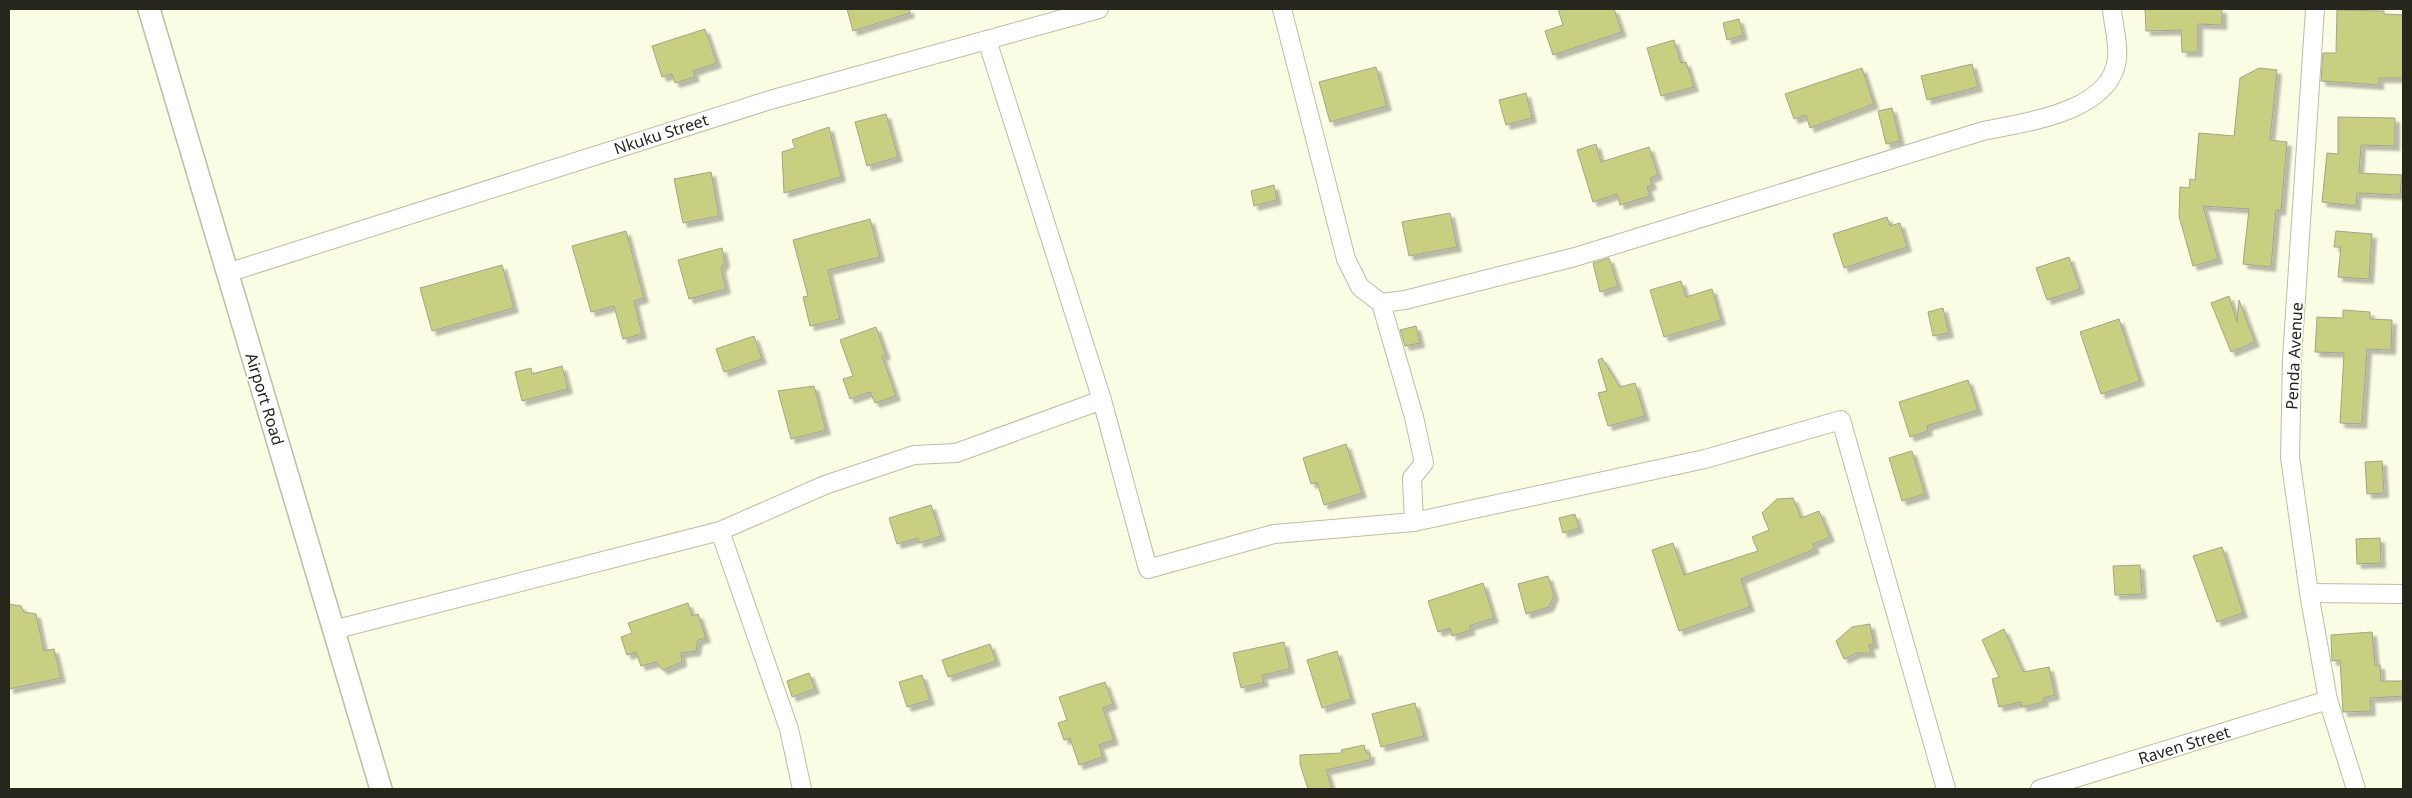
<svg xmlns="http://www.w3.org/2000/svg" width="2412" height="798" viewBox="0 0 2412 798" font-family="'Noto Sans',sans-serif">
	<style>
		.building { fill: #c9cf81; stroke: #a2a48d; filter: url(#shadow) }
		.lines { fill: none; stroke-linecap: round; stroke-linejoin: round }
		.minor-casing { stroke: #bbbea6; stroke-width: 20 }
		.tertiary-casing { stroke: #bbbea6; stroke-width: 24 }
		.minor { stroke: #fff; stroke-width: 18 }
		.tertiary { stroke: #fff; stroke-width: 21 }
		.labels { text-anchor: middle; stroke-width: 4; stroke-linejoin: round; paint-order: stroke }
		.street-label { font-size: 16px; fill: #26261d; stroke: #fff }
	</style>
	<defs>
		<filter id="shadow"><feDropShadow dx="4.5" dy="4.5" stdDeviation="1" flood-color="#0004"/></filter>
	</defs>
	<rect width="100%" height="100%" fill="#fafde3"/>
	<g class="building">
		<path d="M847 9H909L910 13 853 31Z"/>
		<path d="M1558 9H1614L1622 32 1553 55 1545 31 1563 25Z"/>
		<path d="M2145 9H2222V25L2198 24V52H2182L2181 30 2146 31Z"/>
		<path d="M2337 10 2384 11V14L2403 15V78H2379V85L2321 81 2323 53H2336Z"/>
		<path d="M1739 19 1743 35 1727 40 1723 23Z"/>
		<path d="M705 29 717 63 693 71 695 77 675 83 672 74 662 77 652 46Z"/>
		<path d="M1674 40 1681 63 1686 62 1694 87 1661 96 1647 48Z"/>
		<path d="M1972 64 1978 87 1927 100 1921 76Z"/>
		<path d="M1376 67 1387 106 1330 122 1319 82Z"/>
		<path d="M1862 68 1874 104 1810 128 1806 115 1794 119 1785 94Z"/>
		<path d="M2259 68 2277 70 2270 140 2287 142 2281 211 2276 210 2271 267 2243 264 2249 209 2203 206 2218 259 2193 266 2179 216 2180 187 2189 188 2190 179 2195 180 2199 133 2234 136 2240 78Z"/>
		<path d="M1526 93 1532 118 1506 125 1499 100Z"/>
		<path d="M1892 108 1900 141 1886 144 1878 111Z"/>
		<path d="M886 114 898 157 867 166 855 122Z"/>
		<path d="M2338 117 2395 118V146L2361 145 2359 173 2402 175 2400 195 2357 193 2356 206 2322 202 2327 153 2338 154Z"/>
		<path d="M829 127 841 177 784 193 782 152 795 148 792 140Z"/>
		<path d="M1596 144 1601 162 1649 147 1658 175 1650 178 1652 185 1647 187 1650 196 1620 205 1617 194 1593 202 1577 150Z"/>
		<path d="M711 172 719 216 683 223 674 179Z"/>
		<path d="M1274 185 1277 200 1254 206 1251 191Z"/>
		<path d="M1450 213 1457 247 1409 256 1402 222Z"/>
		<path d="M1887 217 1890 226 1900 223 1907 247 1844 268 1833 234Z"/>
		<path d="M870 219 880 257 828 270 840 319 810 326 803 297 808 296 793 240Z"/>
		<path d="M626 231 644 298 634 301 642 334 623 339 614 306 591 312 572 246Z"/>
		<path d="M2336 231 2372 234 2369 279 2338 277 2341 247H2334Z"/>
		<path d="M722 248 725 262 721 268 726 289 689 299 678 260Z"/>
		<path d="M2069 257 2080 289 2047 300 2036 268Z"/>
		<path d="M1609 258 1618 286 1600 292 1593 263Z"/>
		<path d="M502 265 514 308 432 331 420 288Z"/>
		<path d="M1681 281 1686 297 1712 289 1721 320 1664 337 1650 290Z"/>
		<path d="M2229 296 2237 322 2239 300 2255 342 2231 352 2211 303Z"/>
		<path d="M1943 308 1949 333 1933 336 1928 312Z"/>
		<path d="M2343 310 2370 312V319L2392 320 2391 350 2367 349 2362 424 2340 423 2344 353 2315 352 2317 317 2343 318Z"/>
		<path d="M2119 319 2140 381 2101 394 2080 332Z"/>
		<path d="M1416 326 1420 343 1405 346 1400 330Z"/>
		<path d="M876 327 886 355 882 356 896 396 875 403 870 392 850 399 843 379 853 376 840 340Z"/>
		<path d="M754 336 762 359 724 372 716 349Z"/>
		<path d="M1602 358 1620 387 1635 383 1645 416 1608 426 1598 393 1607 391 1598 360Z"/>
		<path d="M562 366 568 389 522 401 515 372 531 368 532 374Z"/>
		<path d="M1968 380 1978 410 1927 426 1928 431 1910 437 1899 402Z"/>
		<path d="M814 386 826 430 791 439 778 391Z"/>
		<path d="M1346 444 1362 493 1324 505 1317 482 1311 484 1303 458Z"/>
		<path d="M1912 451 1925 494 1902 501 1889 458Z"/>
		<path d="M2382 461 2384 493 2367 494 2365 462Z"/>
		<path d="M1793 498 1801 518 1819 511 1830 537 1813 544 1815 549 1741 579 1750 607 1679 631 1652 550 1673 543 1684 575 1758 551 1752 537 1769 530 1762 513 1777 499Z"/>
		<path d="M931 505 941 536 919 543 918 538 897 544 889 518Z"/>
		<path d="M1575 514 1579 528 1563 533 1559 518Z"/>
		<path d="M2380 538 2381 563 2357 564 2356 539Z"/>
		<path d="M2222 547 2243 613 2217 622 2193 556Z"/>
		<path d="M2140 565 2142 594 2115 595 2113 566Z"/>
		<path d="M1548 576 1554 595 1549 607 1526 614 1518 584Z"/>
		<path d="M1483 583 1494 618 1469 626 1471 630 1452 636 1450 628 1438 632 1428 601Z"/>
		<path d="M688 603 692 616 698 614 706 638 698 640 696 651 681 653 682 662 663 670 656 662 641 666 636 652 627 655 621 637 632 633 628 623Z"/>
		<path d="M9 604 21 606 24 612 36 614 44 651 54 649 61 678 9 689Z"/>
		<path d="M1870 624 1874 644 1869 645 1871 653H1857L1844 659 1836 641 1852 627Z"/>
		<path d="M2004 629 2023 672 2049 667 2055 695 2043 698 2044 702 2022 707 2021 702 1999 707 1992 679 1999 677 1982 640Z"/>
		<path d="M2372 632 2375 665H2380L2381 681H2403V696L2370 698 2371 711 2343 712 2340 660 2332 661 2331 635Z"/>
		<path d="M1284 642 1290 669 1262 675 1264 682 1241 688 1233 653Z"/>
		<path d="M990 644 996 661 948 677 942 660Z"/>
		<path d="M1337 651 1351 699 1322 708 1307 660Z"/>
		<path d="M809 673 815 689 792 697 787 681Z"/>
		<path d="M922 675 930 700 907 707 899 682Z"/>
		<path d="M1105 682 1113 704 1103 708 1114 740 1099 745 1103 757 1079 765 1070 738 1064 740 1058 723 1067 720 1059 697Z"/>
		<path d="M1415 703 1424 736 1381 747 1372 714Z"/>
		<path d="M1364 745 1366 753H1370V760L1326 770 1332 789H1308L1300 764V755L1342 753 1341 750Z"/>
	</g>
	<g class="lines">
		<defs>
			<g id="minor">
				<path d="M1282 9 1346 259 1360 287 1381 303 1405 300 1575 257 1983 131C2026 122 2111 112 2117 59 2119 43 2113 24 2112 9"/>
				<path d="M2315 9 2292 359 2290 457 2309 593 2328 700 2356 789"/>
				<path d="M987 40 1102 400 1148 569 1274 534 1414 522 1705 459 1841 420 1946 789"/>
				<path d="M227 273 770 100 1099 9"/>
				<path d="M1381 303 1414 417 1424 463 1412 478 1414 522"/>
				<path d="M720 531 789 729 802 789"/>
				<path d="M2309 593 2403 594"/>
				<path d="M333 630 720 531 825 485 914 455 956 453 1102 400"/>
				<path d="M2040 789 2328 700"/>
			</g>
			<path id="tertiary" d="M149 9 381 789"/>
		</defs>
		<use href="#minor" class="minor-casing"/>
		<use href="#tertiary" class="tertiary-casing"/>
		<use href="#minor" class="minor"/>
		<use href="#tertiary" class="tertiary"/>
	</g>
	<g class="labels">
		<g class="street-label">
			<text transform="translate(661 134) rotate(-18)" y="6">Nkuku Street</text>
			<text transform="translate(2294 356) rotate(-87)" y="6">Penda Avenue</text>
			<text transform="translate(265 399) rotate(73)" y="6">Airport Road</text>
			<text transform="translate(2184 745) rotate(-17)" y="6">Raven Street</text>
		</g>
	</g>
	<rect width="2412" height="798" fill="none" stroke="#26261d" stroke-width="20"/>
</svg>
